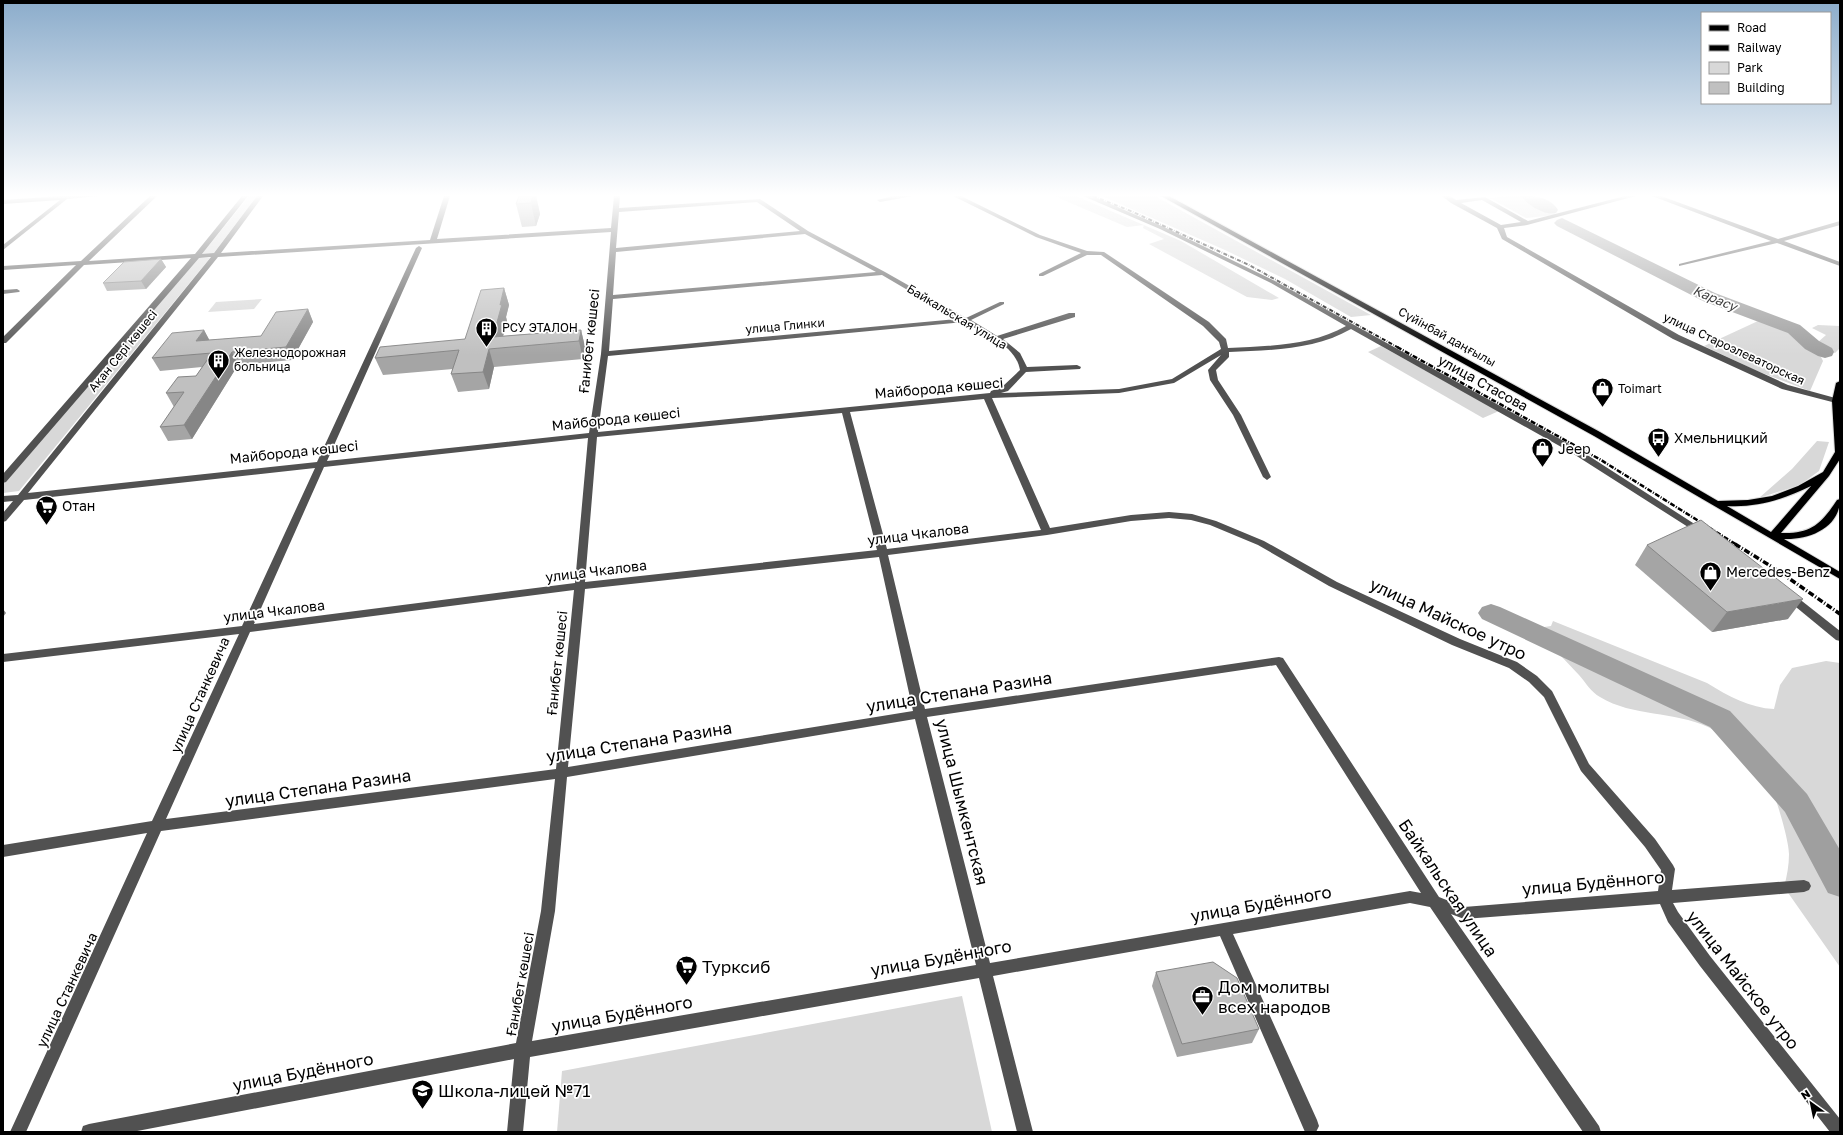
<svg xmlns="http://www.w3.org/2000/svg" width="1843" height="1135" viewBox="0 0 1843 1135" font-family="'Golos Text',sans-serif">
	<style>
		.green { fill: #d8d8d8 }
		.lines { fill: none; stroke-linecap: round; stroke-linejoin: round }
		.river { fill: #9f9f9f; fill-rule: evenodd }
		.major-casing { stroke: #dbdbdb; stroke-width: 2 }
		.minor { fill: #515151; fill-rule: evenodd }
		.major { fill: #000; fill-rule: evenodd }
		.rail-far2 { stroke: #000; stroke-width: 2; stroke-dasharray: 4 1.5 0.5 1.5; stroke-linecap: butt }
		.rail-far1 { stroke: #000; stroke-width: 2.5; stroke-dasharray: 5 1.5 1 1.5; stroke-linecap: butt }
		.rail { stroke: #000; stroke-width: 3.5; stroke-dasharray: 6 2 1 2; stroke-linecap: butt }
		.wall { fill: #a5a5a5 }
		.shaded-wall { fill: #868686 }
		.building { fill: #c0c0c0; stroke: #868686 }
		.labels { text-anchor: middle; stroke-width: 3.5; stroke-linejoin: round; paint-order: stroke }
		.far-street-label { font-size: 12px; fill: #000; stroke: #fff }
		.far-poi-label { font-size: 12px; fill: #000; stroke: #fff; text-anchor: start }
		.far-water-label { font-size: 13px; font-style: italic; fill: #404040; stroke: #fff }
		.street-label { font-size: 14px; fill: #000; stroke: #fff }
		.poi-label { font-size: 14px; fill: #000; stroke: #fff; text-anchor: start }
		.near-street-label { font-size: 17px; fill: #000; stroke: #fff }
		.near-poi-label { font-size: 17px; fill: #000; stroke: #fff; text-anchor: start }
	</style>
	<rect width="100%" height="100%" fill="#fff"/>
	<g class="green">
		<path d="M249 196H257L213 254H202Z"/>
		<path d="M1054 196H1076L1181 241 1279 298 1272 300 1247 297 1149 244 1164 239 1143 228 1144 225 1127 227Z"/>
		<path d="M1102 196H1155L1371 315 1351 317 1285 279 1225 250Z"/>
		<path d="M1507 196H1521L1555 215 1526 218 1490 198Z"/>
		<path d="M198 258H210L19 491 3 493V484Z"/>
		<path d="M262 299 254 309 208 312 216 302Z"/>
		<path d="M1758 321 1789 329 1818 351 1823 361 1810 391 1757 371 1704 346Z"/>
		<path d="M1818 325 1840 326V348L1835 353 1817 343 1826 335 1812 328Z"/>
		<path d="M1381 346 1499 411 1483 418 1368 352Z"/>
		<path d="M1817 441 1829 442 1819 471 1800 485 1759 498 1792 469Z"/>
		<path d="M1553 621 1707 683C1728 696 1750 708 1774 709L1780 685 1792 668 1826 661 1840 663V967L1784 887C1787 876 1789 865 1789 854 1789 839 1772 782 1763 770 1751 755 1725 735 1708 727 1674 711 1633 717 1600 697 1591 692 1586 683 1579 675 1564 659 1549 643 1531 629L1551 626Z"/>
		<path d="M962 996 992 1132H557L562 1071Z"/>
	</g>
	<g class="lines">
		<g class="river">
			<path d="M1521 196C1535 196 1550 197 1558 210L1556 213C1546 216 1527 205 1521 196Z"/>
			<path d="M1562 218 1715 293 1800 325 1819 341 1832 348 1834 352 1832 356 1825 358 1818 356 1805 349 1788 333 1703 301 1557 226 1554 223 1557 220Z"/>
			<path d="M1491 604 1500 607 1730 711 1807 794 1840 850V897L1828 893 1785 812 1710 727 1482 619 1478 613 1482 607Z"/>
		</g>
		<defs>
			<path id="major" d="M1161 196H1169L1600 432 1718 501 1748 500 1772 496 1798 486 1823 472 1835 452 1832 401 1836 383 1840 381V459L1829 476 1781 533C1811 534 1821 524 1837 500L1840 499C1840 528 1809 540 1784 539L1840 572V579L1594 436ZM1811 486 1771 532 1727 506C1756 508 1785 499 1811 486Z"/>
		</defs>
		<use href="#major" class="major-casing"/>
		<g class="minor">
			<path d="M62 196H97L67 199 3 250V245L60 200 3 204V200Z"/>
			<path d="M150 196H157L89 261 195 254 242 196H248L202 254 214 253 257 196H263L221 253 430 240 444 196H450L437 239 611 228 614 196H620L619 208 760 199 808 231 885 272 966 318 1000 302H1004V304L971 320 997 336 1069 313H1075V317L1003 339 1020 353 1027 367 1077 365 1081 367 1080 369 1026 372 1008 391 1001 393 1119 389 1172 379 1221 349 1219 342 1203 326 1101 255H1087L1043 276H1039V274L1081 253 1036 237 953 196H961L1040 235 1087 251 1104 252 1209 322 1226 339 1228 348C1268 346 1311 346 1346 326L1271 283 1160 229 1083 196H1092L1164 227 1275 281 1578 449 1707 532 1702 535 1699 534 1572 453 1351 329C1315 350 1270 350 1229 352V357L1216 370 1218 380 1241 415 1271 477 1267 480 1263 477 1233 415 1210 380 1208 370 1221 355 1174 383 1119 393 992 398 1050 528 1131 515 1169 512 1192 514 1216 521 1264 541 1337 582 1460 639 1517 662 1537 676 1552 691 1589 764 1655 839 1673 865 1675 869 1672 890 1804 880 1809 882 1811 886 1809 890 1804 892 1673 903 1678 912 1710 956 1840 1119V1132H1830L1700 966 1668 922 1660 904 1464 919 1451 914 1599 1126 1601 1132H1583L1430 907 1410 903 1233 934 1317 1120 1319 1126 1316 1132H1305L1220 936 993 976 1033 1132H1017L979 978 530 1057 523 1132H507L514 1059 132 1132H81L83 1126 89 1124 516 1043 541 911 555 779 161 831 26 1132H10L147 833 3 857V845L152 821 239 634 3 662V654L242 626 315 468 24 500 6 521 3 522V513L13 501 3 502V496L18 495 211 257 199 258 6 482 3 483V474L191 258 84 265 6 343H3V337L76 265 3 270V266L81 261ZM757 202 800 231 616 248 619 212ZM611 232 601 354 589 433 327 461 422 248 419 246 416 248 317 462 28 493 218 257ZM805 234 876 272 613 295 616 252ZM882 275 957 319 609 351 613 299ZM964 322C983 333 1016 345 1020 370L1002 387 991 391 990 393 598 432 608 356ZM984 399 1041 530 887 549 850 412ZM842 413 877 550 585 582 597 437ZM588 438 575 583 254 624 324 467ZM1169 518 1191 520 1210 525 1258 545 1329 586 1452 645 1509 668 1529 682 1544 697 1581 771 1645 847 1661 870 1658 891 1464 907 1439 897 1283 658 1279 657 925 709 888 555 1047 535 1131 521ZM879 557 913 711 568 767 585 589ZM574 590 556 769 166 819 250 632ZM1276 665 1421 893 1410 891 990 963 927 717ZM915 719 976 965 532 1041 555 911 567 777Z"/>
			<path d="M894 196H913L880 202 877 200Z"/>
			<path d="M1442 196H1450L1456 200 1485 197 1528 221 1625 196H1636L1527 225 1504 228 1507 237 1679 335 1788 385 1839 399 1840 401 1836 403 1782 389 1673 339 1502 239 1497 228 1451 203ZM1482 200 1521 222 1501 225 1461 203Z"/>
			<path d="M1652 196H1661L1778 239 1840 221V225L1784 241 1840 262V266L1777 243 1679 266V264L1771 241Z"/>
			<path d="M17 289 20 291 19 292 3 294V290Z"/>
			<path d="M1789 593 1793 594 1840 631V641L1836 640 1785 598 1784 596 1785 594Z"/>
		</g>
		<use href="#major" class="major"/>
		<path class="rail-far2" d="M1093 196 1133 212 1249 265 1399 348"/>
		<path class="rail-far1" d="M1397 347 1601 460 1737 545"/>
		<path class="rail" d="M1735 544 1777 570 1840 614"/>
	</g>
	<g class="wall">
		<path d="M536 196 540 214 536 226 522 227 516 204Z"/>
		<path d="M161 259 166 267 146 289 107 291 103 283Z"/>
		<path d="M504 288 509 305 506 317 507 321 503 336 581 330 585 347 583 359 494 367 489 389 458 392 451 374 453 369 383 375 375 358 465 339Z"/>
		<path d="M308 309 313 322 292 360 238 365 192 439 168 441 160 427 174 407 166 393 196 376 202 367 160 371 152 358 204 330 209 340 261 336Z"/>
		<path d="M1647 545 1788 619 1712 632 1635 565Z"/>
		<path d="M1156 972 1259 1029 1252 1043 1177 1057 1152 986Z"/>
	</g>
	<g class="shaded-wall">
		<path d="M533 196H536L540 214 536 226 531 203Z"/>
		<path d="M161 259 166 267 146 289 141 281Z"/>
		<path d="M504 288 509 305 506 317 507 321 500 348 493 337 500 305Z"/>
		<path d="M308 309 313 322 292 360 286 347Z"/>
		<path d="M204 330 211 343 196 341Z"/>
		<path d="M581 330 585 347 583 359 579 341Z"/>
		<path d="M489 349 494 367 489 389 483 372Z"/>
		<path d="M232 352 238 365 192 439 184 425Z"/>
		<path d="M1803 599 1788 619 1712 632 1727 612Z"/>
		<path d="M3 609 6 613 3 617Z"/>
	</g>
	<g class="building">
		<path d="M519 196H533L531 203 516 204Z"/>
		<path d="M161 259 141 281 103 283 124 262Z"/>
		<path d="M504 288 500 305 502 304 493 337 581 330 579 341 489 349 483 372 451 374 459 350 375 358 380 347 465 339 481 290Z"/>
		<path d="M308 309 286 347 232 352 184 425 160 427 184 392 166 393 178 377 196 376 212 353 152 358 172 333 204 330 196 341 261 336 276 312Z"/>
		<path d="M1701 520 1803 599 1727 612 1647 545Z"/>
		<path d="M1213 962 1237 978 1259 1029 1182 1044 1156 972Z"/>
	</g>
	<linearGradient id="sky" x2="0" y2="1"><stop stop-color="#8baccb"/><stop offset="0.55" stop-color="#fff"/><stop offset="1" stop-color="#fff" stop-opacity="0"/></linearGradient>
	<rect width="1843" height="355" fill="url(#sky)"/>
	<defs>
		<symbol id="building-pin" viewBox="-11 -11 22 30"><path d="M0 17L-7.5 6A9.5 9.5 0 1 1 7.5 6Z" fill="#000" stroke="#fff"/><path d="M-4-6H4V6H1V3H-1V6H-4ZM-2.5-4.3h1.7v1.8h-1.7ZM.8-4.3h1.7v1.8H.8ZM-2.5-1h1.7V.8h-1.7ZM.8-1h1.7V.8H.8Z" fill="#fff"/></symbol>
		<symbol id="shop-pin" viewBox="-11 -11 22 30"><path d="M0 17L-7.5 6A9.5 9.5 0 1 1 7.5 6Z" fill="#000" stroke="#fff"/><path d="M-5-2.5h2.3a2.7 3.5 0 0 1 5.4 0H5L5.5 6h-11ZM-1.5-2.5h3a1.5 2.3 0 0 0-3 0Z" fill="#fff"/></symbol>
		<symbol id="bus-pin" viewBox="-11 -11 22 30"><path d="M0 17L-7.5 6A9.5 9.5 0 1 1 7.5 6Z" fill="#000" stroke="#fff"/><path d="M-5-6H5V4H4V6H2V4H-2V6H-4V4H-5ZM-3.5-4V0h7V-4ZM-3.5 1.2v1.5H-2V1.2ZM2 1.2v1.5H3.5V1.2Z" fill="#fff"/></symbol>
		<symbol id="supermarket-pin" viewBox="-11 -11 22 30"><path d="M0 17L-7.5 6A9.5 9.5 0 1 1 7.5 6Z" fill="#000" stroke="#fff"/><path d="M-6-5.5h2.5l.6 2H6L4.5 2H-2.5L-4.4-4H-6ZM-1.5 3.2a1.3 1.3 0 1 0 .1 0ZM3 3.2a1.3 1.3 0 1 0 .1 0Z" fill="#fff"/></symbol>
		<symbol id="office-pin" viewBox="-11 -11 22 30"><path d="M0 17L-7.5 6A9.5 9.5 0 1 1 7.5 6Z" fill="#000" stroke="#fff"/><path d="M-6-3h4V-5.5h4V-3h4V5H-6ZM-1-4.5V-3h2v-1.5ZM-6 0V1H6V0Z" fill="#fff"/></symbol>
		<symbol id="school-pin" viewBox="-11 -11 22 30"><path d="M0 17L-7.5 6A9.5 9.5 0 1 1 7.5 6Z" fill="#000" stroke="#fff"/><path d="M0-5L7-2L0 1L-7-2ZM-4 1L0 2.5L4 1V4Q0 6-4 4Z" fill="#fff"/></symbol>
	</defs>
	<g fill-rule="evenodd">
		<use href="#building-pin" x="474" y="316" width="25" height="34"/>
		<use href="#building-pin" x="206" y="348" width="25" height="34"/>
		<use href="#shop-pin" x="1590" y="376" width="25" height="34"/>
		<use href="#bus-pin" x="1646" y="426" width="25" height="34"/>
		<use href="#shop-pin" x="1530" y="436" width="25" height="34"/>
		<use href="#supermarket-pin" x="34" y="494" width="25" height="34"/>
		<use href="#shop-pin" x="1698" y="560" width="25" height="34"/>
		<use href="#supermarket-pin" x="674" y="954" width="25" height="34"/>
		<use href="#office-pin" x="1190" y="984" width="25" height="34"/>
		<use href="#school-pin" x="410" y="1078" width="25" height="34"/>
	</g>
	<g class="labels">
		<g class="far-street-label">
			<text transform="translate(957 317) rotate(31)" y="4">Байкальская улица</text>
			<text transform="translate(785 326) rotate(-5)" y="4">улица Глинки</text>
			<text transform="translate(1447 337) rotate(29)" y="4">Сүйінбай даңғылы</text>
			<text transform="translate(1734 349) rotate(25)" y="4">улица Староэлеваторская</text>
			<text transform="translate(123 351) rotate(-51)" y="4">Ақан Сері көшесі</text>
		</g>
		<g class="far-poi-label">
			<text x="502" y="332">РСУ ЭТАЛОН</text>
			<text x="234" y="357">Железнодорожная<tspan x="234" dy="14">больница</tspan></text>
			<text x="1618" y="393">Toimart</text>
		</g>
		<g class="far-water-label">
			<text transform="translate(1715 298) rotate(23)" y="5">Карасу</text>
		</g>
		<g class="street-label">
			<text transform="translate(589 341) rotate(-84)" y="5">Ғанибет көшесі</text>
			<text transform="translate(1483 383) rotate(29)" y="5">улица Стасова</text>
			<text transform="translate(939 388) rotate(-5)" y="5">Майборода көшесі</text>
			<text transform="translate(616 419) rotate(-6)" y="5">Майборода көшесі</text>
			<text transform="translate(294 452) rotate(-6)" y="5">Майборода көшесі</text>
			<text transform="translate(918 534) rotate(-7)" y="5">улица Чкалова</text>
			<text transform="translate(596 571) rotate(-7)" y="5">улица Чкалова</text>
			<text transform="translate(274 611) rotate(-7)" y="5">улица Чкалова</text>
			<text transform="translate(557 663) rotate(-84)" y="5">Ғанибет көшесі</text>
			<text transform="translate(200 695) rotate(-66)" y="5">улица Станкевича</text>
			<text transform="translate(520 984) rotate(-80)" y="5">Ғанибет көшесі</text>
			<text transform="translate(67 990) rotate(-65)" y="5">улица Станкевича</text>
		</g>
		<g class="poi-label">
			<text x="1674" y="443">Хмельницкий</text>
			<text x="1558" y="454">Jeep</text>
			<text x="62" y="511">Отан</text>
			<text x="1726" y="577">Mercedes-Benz</text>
		</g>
		<g class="near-street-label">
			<text transform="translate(1448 619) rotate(25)" y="6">улица Майское утро</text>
			<text transform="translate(959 692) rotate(-9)" y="6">улица Степана Разина</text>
			<text transform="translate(639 742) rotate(-9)" y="6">улица Степана Разина</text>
			<text transform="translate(318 788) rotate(-8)" y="6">улица Степана Разина</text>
			<text transform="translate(962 802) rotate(76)" y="6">улица Шымкентская</text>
			<text transform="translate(1593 883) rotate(-5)" y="6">улица Будённого</text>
			<text transform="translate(1448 888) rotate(56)" y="6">Байкальская улица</text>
			<text transform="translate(1261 904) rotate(-10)" y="6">улица Будённого</text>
			<text transform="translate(941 958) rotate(-10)" y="6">улица Будённого</text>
			<text transform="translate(1743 980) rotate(52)" y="6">улица Майское утро</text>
			<text transform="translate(622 1014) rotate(-10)" y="6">улица Будённого</text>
			<text transform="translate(303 1072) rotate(-11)" y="6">улица Будённого</text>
		</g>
		<g class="near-poi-label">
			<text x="702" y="973">Турксиб</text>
			<text x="1218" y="993">Дом молитвы<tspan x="1218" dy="20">всех народов</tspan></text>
			<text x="438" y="1097">Школа-лицей №71</text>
		</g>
	</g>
	<rect width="1843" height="1135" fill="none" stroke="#000000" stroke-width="8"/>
	<rect x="1701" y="12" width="130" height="92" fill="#ffffff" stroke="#999999"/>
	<rect x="1709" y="25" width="20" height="6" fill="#000000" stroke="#999999"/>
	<text x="1737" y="32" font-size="12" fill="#000000">Road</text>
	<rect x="1709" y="45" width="20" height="6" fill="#000000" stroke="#999999"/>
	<text x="1737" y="52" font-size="12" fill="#000000">Railway</text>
	<rect x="1709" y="62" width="20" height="12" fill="#d8d8d8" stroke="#999999"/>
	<text x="1737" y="72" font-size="12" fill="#000000">Park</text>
	<rect x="1709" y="82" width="20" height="12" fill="#c0c0c0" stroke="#999999"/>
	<text x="1737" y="92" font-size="12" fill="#000000">Building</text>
	<g transform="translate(1811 1103) rotate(327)" stroke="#ffffff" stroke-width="3" paint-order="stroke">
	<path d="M0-3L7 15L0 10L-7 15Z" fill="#000000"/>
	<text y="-6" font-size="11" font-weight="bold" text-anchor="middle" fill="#000000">N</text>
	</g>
</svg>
